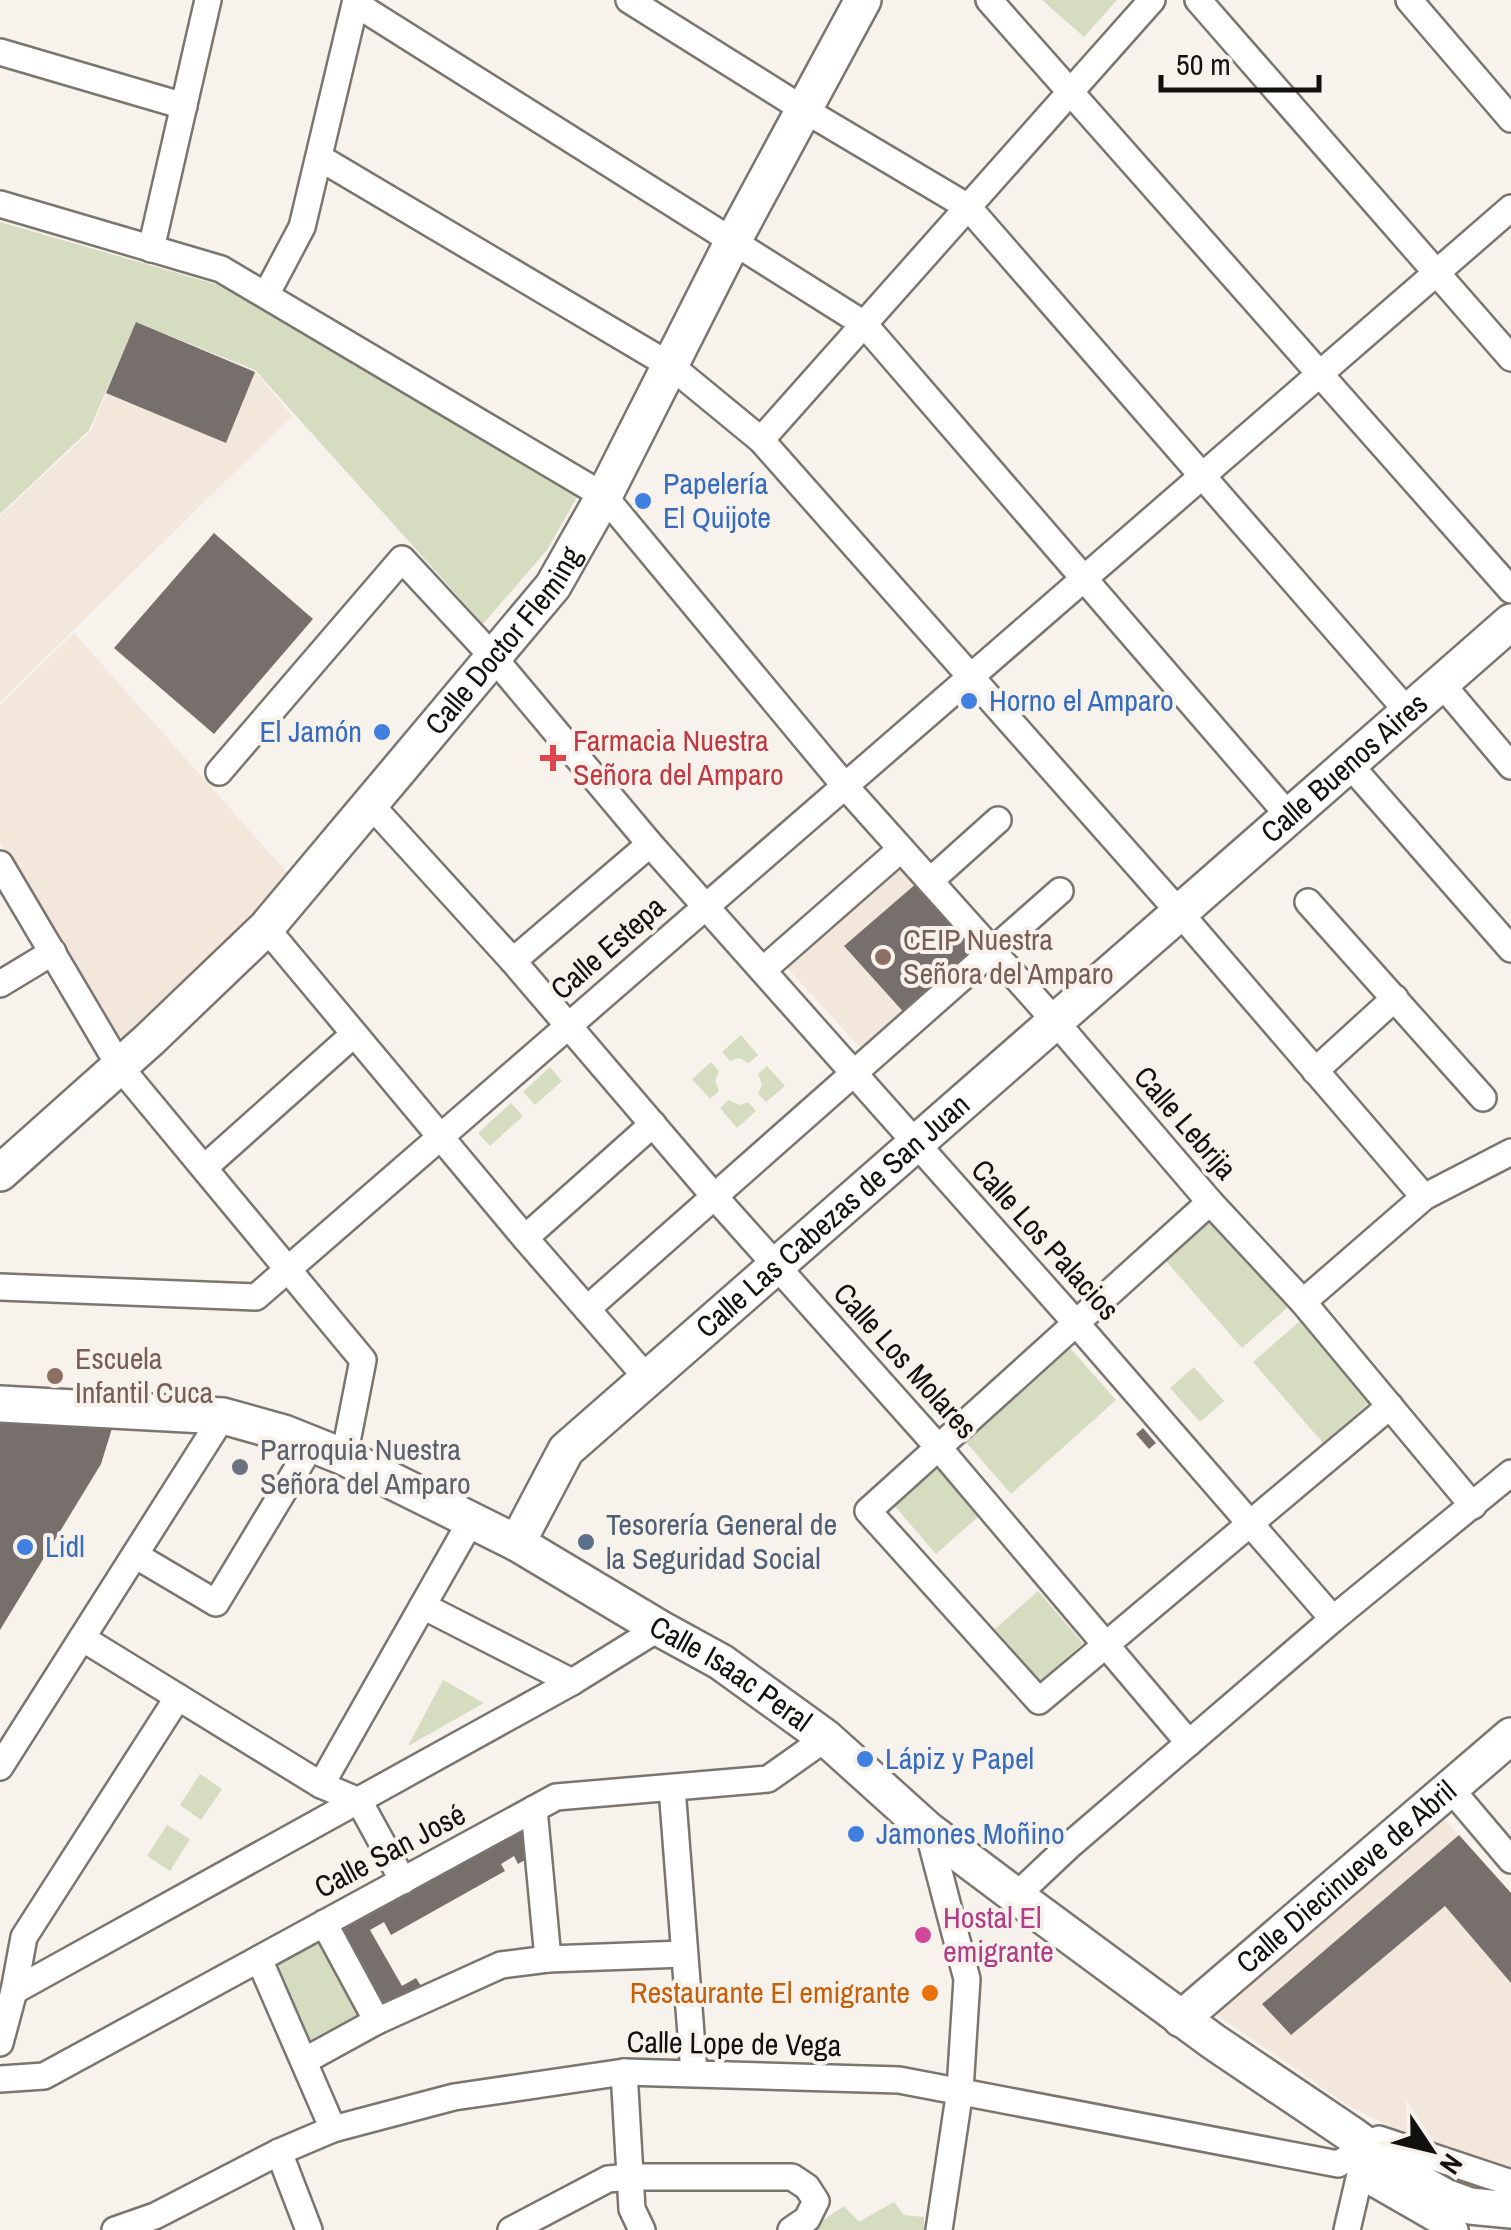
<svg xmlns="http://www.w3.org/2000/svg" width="1511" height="2230" viewBox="0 0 1511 2230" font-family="'Archivo Narrow',sans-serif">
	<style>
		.built { fill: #f3e7db }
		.green { fill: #d6dcc0 }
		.building { fill: #776f6c }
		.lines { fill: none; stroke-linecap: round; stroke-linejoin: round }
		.street-casing { stroke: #7b7570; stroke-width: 30 }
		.secondary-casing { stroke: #7b7570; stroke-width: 40 }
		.street { stroke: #fff; stroke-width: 25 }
		.secondary { stroke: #fff; stroke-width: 35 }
		.shop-dot { fill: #3f7fe0; stroke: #f8f2ec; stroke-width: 4 }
		.health-dot { fill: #e0444e; stroke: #f8f2ec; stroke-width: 4 }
		.education-dot { fill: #8d6e63; stroke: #f8f2ec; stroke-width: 4 }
		.worship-dot { fill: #6b7280; stroke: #f8f2ec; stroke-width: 4 }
		.service-dot { fill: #5c6f8a; stroke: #f8f2ec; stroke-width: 4 }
		.hotel-dot { fill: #d1479c; stroke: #f8f2ec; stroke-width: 4 }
		.food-dot { fill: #e8710a; stroke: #f8f2ec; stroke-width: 4 }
		.labels { text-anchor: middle; stroke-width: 8; stroke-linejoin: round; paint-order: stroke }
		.shop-label { font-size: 30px; fill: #366cbe; stroke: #f8f2ec; text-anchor: start }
		.street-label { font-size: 30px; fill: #13110f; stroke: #f8f2ec }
		.health-label { font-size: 30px; fill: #be3a42; stroke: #f8f2ec; text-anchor: start }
		.education-label { font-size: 30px; fill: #785e54; stroke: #f8f2ec; text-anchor: start }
		.worship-label { font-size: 30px; fill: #5b616d; stroke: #f8f2ec; text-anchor: start }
		.service-label { font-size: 30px; fill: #4e5e75; stroke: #f8f2ec; text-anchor: start }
		.hotel-label { font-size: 30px; fill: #b23c85; stroke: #f8f2ec; text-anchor: start }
		.food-label { font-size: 30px; fill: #c56008; stroke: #f8f2ec; text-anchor: end }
	</style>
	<rect width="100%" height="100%" fill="#f8f2ec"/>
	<g class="built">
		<path d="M135 322 255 372 292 416 0 702V516L91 431Z"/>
		<path d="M74 633 289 875 265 906 122 1037 114 1032 0 843V705Z"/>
		<path d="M899 861 982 952 866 1054 783 963Z"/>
		<path d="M1442 1816 1511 1893V2169L1424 2143 1349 2106 1213 2012Z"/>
	</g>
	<g class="green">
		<path d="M1042 0H1117L1084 37Z"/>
		<path d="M0 222 222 286 580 492 547 550 483 624 255 370 136 322 89 430 0 514Z"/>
		<path d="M741 1035 758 1055 749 1063 739 1058 730 1061 722 1052Z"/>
		<path d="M711 1062 719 1071 715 1080 719 1091 710 1099 692 1079Z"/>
		<path d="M767 1066 785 1086 766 1102 758 1094 762 1085 758 1074Z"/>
		<path d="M550 1067 562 1081 535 1105 523 1092Z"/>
		<path d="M729 1100 739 1105 748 1102 756 1111 737 1128 720 1108Z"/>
		<path d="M511 1103 523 1116 490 1146 478 1133Z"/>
		<path d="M1214 1219 1290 1305 1242 1348 1166 1261Z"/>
		<path d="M1300 1321 1370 1402 1323 1443 1253 1362Z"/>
		<path d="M1069 1347 1116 1400 1011 1494 964 1440Z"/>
		<path d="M1194 1367 1224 1401 1200 1422 1170 1388Z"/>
		<path d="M935 1466 979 1516 936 1554 892 1503Z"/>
		<path d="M1038 1591 1083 1643 1040 1681 995 1629Z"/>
		<path d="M443 1680 484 1703 408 1746Z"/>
		<path d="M200 1774 222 1789 201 1820 180 1805Z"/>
		<path d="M167 1825 190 1839 170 1871 147 1856Z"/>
		<path d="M323 1936 363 2015 308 2043 267 1965Z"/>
		<path d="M894 2202 904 2215 924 2217V2230H809L844 2206 859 2222Z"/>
	</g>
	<g class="building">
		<path d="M136 322 255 372 226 443 106 393Z"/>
		<path d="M214 533 313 619 214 734 114 648Z"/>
		<path d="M918 882 982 952 908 1017 844 946Z"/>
		<path d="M0 1419 114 1422 101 1464 0 1630Z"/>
		<path d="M1143 1428 1156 1443 1149 1449 1136 1434Z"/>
		<path d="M522 1831 528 1835 530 1857 518 1864 514 1856 501 1864 505 1871 391 1935 384 1922 370 1930 402 1986 416 1978 423 1989 385 2011 341 1931Z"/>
		<path d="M1459 1835 1511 1893V1983L1445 1906 1291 2035 1262 2004Z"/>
	</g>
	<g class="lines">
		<defs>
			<g id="street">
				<path d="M629 0 803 109 968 207 1408 712"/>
				<path d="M989 0 1511 590"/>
				<path d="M1198 0 1511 358"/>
				<path d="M1409 0 1511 119"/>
				<path d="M356 4 864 324 1289 816"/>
				<path d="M0 52 184 106"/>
				<path d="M320 158 671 366 761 440 1179 912 1424 1197"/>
				<path d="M0 204 221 269 604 496 845 786 1055 1021 1210 1202 1303 1302 1473 1506"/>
				<path d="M151 249 208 0"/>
				<path d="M266 295 302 227 356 0"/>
				<path d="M761 440 1152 0"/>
				<path d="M1441 683 1511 766"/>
				<path d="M1349 764 1511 949"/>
				<path d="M219 772 402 559 494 658 650 844 1076 1323 1333 1619"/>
				<path d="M370 804 513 961 714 1196 938 1447 1189 1743"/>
				<path d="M0 864 120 1067 363 1360 344 1457"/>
				<path d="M930 881 998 820"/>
				<path d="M1308 902 1483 1098"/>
				<path d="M266 928 525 1238 647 1378"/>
				<path d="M513 961 650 844"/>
				<path d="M763 970 901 849"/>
				<path d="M0 984 53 952"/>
				<path d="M1315 1071 1395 998"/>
				<path d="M204 1168 353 1035"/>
				<path d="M1210 1202 868 1511 1039 1701 1390 1406"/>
				<path d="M525 1238 653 1124"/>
				<path d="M0 1287 256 1297 1511 208"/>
				<path d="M1303 1302 1424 1197 1511 1152"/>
				<path d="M587 1309 1060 891"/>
				<path d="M135 1555 216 1603 312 1444"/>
				<path d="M423 1606 572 1682"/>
				<path d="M82 1638 321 1785 359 1801 403 1881"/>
				<path d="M0 1767 223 1416"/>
				<path d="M321 1785 472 1519"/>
				<path d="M672 1788 694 2073"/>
				<path d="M1450 1788 1511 1860"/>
				<path d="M534 1809 548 1959"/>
				<path d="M928 1830 967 1979 960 2090 939 2230"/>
				<path d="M1016 1896 1070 1845 1333 1619 1511 1473"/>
				<path d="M324 1923 377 2021"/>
				<path d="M259 1959 333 2129"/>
				<path d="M14 1991 572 1682 659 1628"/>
				<path d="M0 2043 14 1991 24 1937 178 1697"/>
				<path d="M304 2061 377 2021 501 1965 548 1959 684 1954"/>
				<path d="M624 2072 632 2209 642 2230"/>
				<path d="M0 2079 44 2076 556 1797 768 1779 826 1738"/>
				<path d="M1367 2147 1373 2183 1455 2230"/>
				<path d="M279 2152 309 2230"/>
				<path d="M115 2230 155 2216 279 2152 333 2129 454 2097 624 2072 899 2080 1338 2164 1379 2139 1511 2183"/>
				<path d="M511 2230 608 2179 631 2177H792L807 2187 816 2201 807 2219 791 2230"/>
				<path d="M1347 2230 1364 2157"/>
			</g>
			<g id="secondary">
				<path id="s1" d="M0 1173 149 1040 266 928 553 586 604 496 733 241 863 0"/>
				<path id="s2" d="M0 1404 223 1416 284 1433 344 1457 517 1543 659 1628 721 1662 826 1738 928 1830 1016 1896 1214 2042 1352 2135 1408 2176 1445 2197 1470 2206 1511 2210"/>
				<path id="s3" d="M517 1543 566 1450 1511 622"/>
				<path id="s4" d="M1181 2019 1511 1736"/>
			</g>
		</defs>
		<use href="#street" class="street-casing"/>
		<use href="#secondary" class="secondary-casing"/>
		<use href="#street" class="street"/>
		<use href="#secondary" class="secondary"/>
	</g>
	<g class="shop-dot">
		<circle cx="643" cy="501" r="10"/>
		<circle cx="969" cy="701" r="10"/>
		<circle cx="382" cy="732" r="10"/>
		<circle cx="25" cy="1547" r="10"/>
		<circle cx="865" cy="1759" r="10"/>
		<circle cx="856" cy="1834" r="10"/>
	</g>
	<path class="health-dot" d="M548 743h10v10h10v10h-10v10h-10v-10h-10v-10h10z"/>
	<g class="education-dot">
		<circle cx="883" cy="957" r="10"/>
		<circle cx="55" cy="1376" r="10"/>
	</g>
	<circle class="worship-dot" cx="240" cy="1467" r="10"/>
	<circle class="service-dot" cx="586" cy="1542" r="10"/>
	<circle class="hotel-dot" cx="923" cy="1935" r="10"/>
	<circle class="food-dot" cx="930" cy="1993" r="10"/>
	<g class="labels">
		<g class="shop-label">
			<text x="663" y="494">Papelería<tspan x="663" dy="34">El Quijote</tspan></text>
			<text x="989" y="711">Horno el Amparo</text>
			<text x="362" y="742" text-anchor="end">El Jamón</text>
			<text x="45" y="1557">Lidl</text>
			<text x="885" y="1769">Lápiz y Papel</text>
			<text x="876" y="1844">Jamones Moñino</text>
		</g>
		<g class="street-label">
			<text dy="10" stroke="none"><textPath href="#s1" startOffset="735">Calle Doctor Fleming</textPath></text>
			<text dy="10" stroke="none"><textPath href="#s3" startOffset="1140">Calle Buenos Aires</textPath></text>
			<text transform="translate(608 948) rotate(-41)" y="10">Calle Estepa</text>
			<text transform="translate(1185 1123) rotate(49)" y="10">Calle Lebrija</text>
			<text dy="10" stroke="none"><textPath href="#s3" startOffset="460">Calle Las Cabezas de San Juan</textPath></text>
			<text transform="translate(1045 1240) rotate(48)" y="10">Calle Los Palacios</text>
			<text transform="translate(905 1361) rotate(48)" y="10">Calle Los Molares</text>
			<text dy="10" stroke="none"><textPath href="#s2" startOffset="795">Calle Isaac Peral</textPath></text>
			<text transform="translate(390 1851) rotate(-28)" y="10">Calle San José</text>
			<text dy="10" stroke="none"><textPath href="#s4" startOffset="218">Calle Diecinueve de Abril</textPath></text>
			<text transform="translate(734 2044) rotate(1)" y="10">Calle Lope de Vega</text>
		</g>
		<g class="health-label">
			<text x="573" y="751">Farmacia Nuestra<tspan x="573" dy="34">Señora del Amparo</tspan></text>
		</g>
		<g class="education-label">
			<text x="903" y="950">CEIP Nuestra<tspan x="903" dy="34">Señora del Amparo</tspan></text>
			<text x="75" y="1369">Escuela<tspan x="75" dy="34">Infantil Cuca</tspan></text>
		</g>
		<g class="worship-label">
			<text x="260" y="1460">Parroquia Nuestra<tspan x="260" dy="34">Señora del Amparo</tspan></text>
		</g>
		<g class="service-label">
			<text x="606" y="1535">Tesorería General de<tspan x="606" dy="34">la Seguridad Social</tspan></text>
		</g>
		<g class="hotel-label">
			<text x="943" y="1928">Hostal El<tspan x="943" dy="34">emigrante</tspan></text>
		</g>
		<g class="food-label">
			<text x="910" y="2003">Restaurante El emigrante</text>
		</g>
	</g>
	<g transform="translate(1431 2150) rotate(125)" stroke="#f8f2ec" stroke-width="8" paint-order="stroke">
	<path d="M0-8L18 38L0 25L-18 38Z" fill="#13110f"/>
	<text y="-15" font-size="28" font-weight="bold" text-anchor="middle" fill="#13110f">N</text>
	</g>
	<path d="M1161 75v15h158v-15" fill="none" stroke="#13110f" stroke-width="5"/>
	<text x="1176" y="75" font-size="30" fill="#13110f" stroke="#f8f2ec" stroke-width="8" paint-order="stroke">50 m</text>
</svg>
